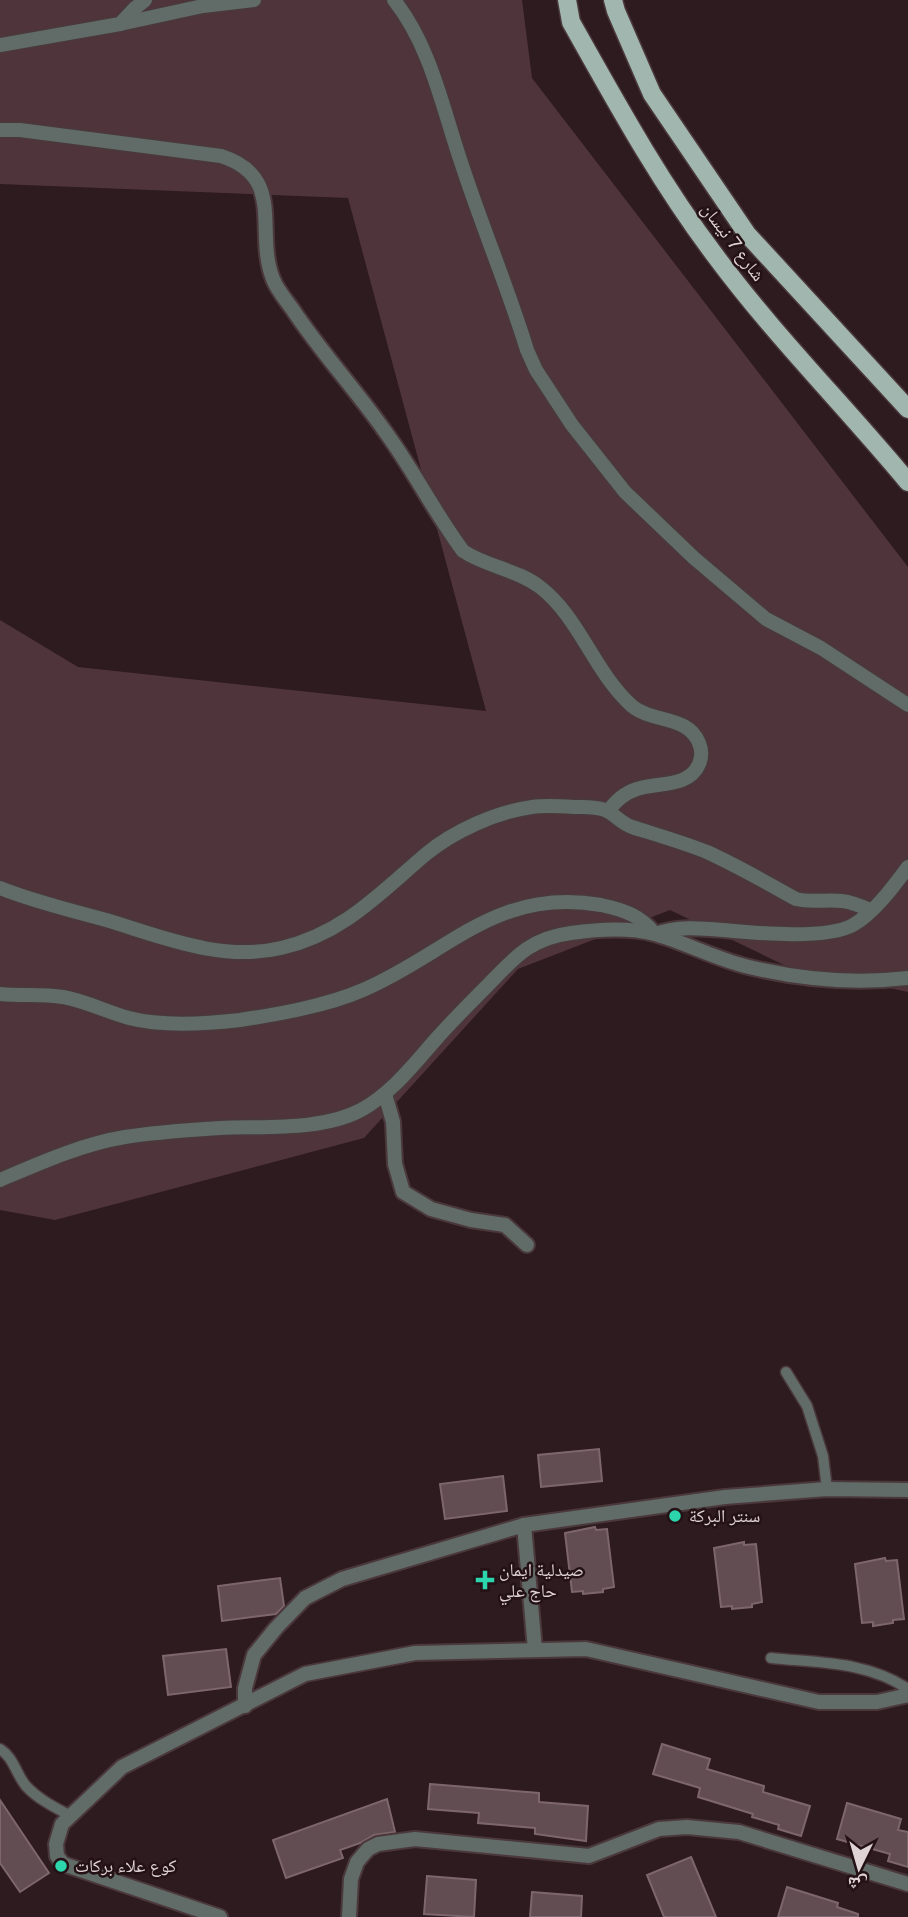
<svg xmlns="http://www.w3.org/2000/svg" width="908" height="1917" viewBox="0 0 908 1917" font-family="'Public Sans','Noto Naskh Arabic',sans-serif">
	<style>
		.green { fill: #50343b }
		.building { fill: #624d52; stroke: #7e676c; stroke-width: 2 }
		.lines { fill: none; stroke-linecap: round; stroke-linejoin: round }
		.service-casing { stroke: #4a383c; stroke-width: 13 }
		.minor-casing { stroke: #4a383c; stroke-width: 18 }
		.primary-casing { stroke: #4a383c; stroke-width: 21 }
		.service { stroke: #616b67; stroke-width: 10 }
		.minor { stroke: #616b67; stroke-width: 14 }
		.primary { stroke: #a1b6ae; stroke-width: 18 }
		.poi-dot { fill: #2cd5ab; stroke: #231116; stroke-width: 2.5 }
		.labels { text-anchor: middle; stroke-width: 5; stroke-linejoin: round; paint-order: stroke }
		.street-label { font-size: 18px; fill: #e0d3d5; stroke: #231116 }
		.poi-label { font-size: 18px; fill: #e0d3d5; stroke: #231116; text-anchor: start }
	</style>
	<rect width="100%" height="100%" fill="#2d1b1f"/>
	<path class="green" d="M0 0H522L532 78 908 567V992L784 965 670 910 518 969 364 1138 55 1220 0 1210V620L78 667 486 711 348 198 0 184Z"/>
	<g class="building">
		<path d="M599 1449 602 1481 541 1487 538 1455Z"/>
		<path d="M503 1476 507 1511 445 1519 440 1484Z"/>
		<path d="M595 1527 596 1530 607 1529 614 1587 603 1589V1592L583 1594V1591L572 1592 565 1533Z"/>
		<path d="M744 1542V1545L756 1544 762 1602 752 1604V1607L732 1609V1606L721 1607 714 1548Z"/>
		<path d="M885 1558 886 1561 897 1560 904 1619 893 1620V1623L873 1626V1622L862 1623 855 1564Z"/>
		<path d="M280 1578 284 1606 276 1614 222 1621 218 1586Z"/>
		<path d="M226 1649 231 1687 168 1695 163 1656Z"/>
		<path d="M662 1744 710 1759 707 1769 764 1786 763 1792 810 1806 801 1836 778 1829 779 1825 752 1817 753 1814 698 1797 700 1788 653 1774Z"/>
		<path d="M430 1784 539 1793V1802L588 1806 586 1841 535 1834V1828L478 1823 479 1813 428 1809Z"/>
		<path d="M387 1799 395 1832 374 1835 360 1843 340 1850 343 1858 286 1878 273 1840Z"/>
		<path d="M0 1800 49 1873 20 1892 0 1863Z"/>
		<path d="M847 1803 901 1819 898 1830 908 1832V1867L888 1861 890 1854 837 1839Z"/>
		<path d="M691 1857 716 1917H664L647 1875Z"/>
		<path d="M427 1876 476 1880 474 1917 424 1914Z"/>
		<path d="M787 1887 838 1903 837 1907 858 1914V1917H778Z"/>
		<path d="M532 1892 582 1896 581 1917H530Z"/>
	</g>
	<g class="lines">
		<defs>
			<g id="service">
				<path d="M786 1372 807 1406 823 1456 827 1489"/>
				<path d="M771 1658C818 1663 867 1661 908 1689"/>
				<path d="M0 1749C14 1758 16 1774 26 1786 38 1799 54 1807 69 1815"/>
			</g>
			<g id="minor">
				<path d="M394 0C432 48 443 111 463 168 483 229 508 288 527 350L536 370 572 425 625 492 694 558 766 619 821 648 908 705"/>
				<path d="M120 24 203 6 254 0"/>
				<path d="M0 45 120 24 134 9 145 0"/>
				<path d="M0 130H20L221 156C287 177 254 232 273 279 277 290 286 300 293 310 321 352 355 389 384 430 413 469 434 512 463 551 487 567 516 569 540 587 580 618 594 672 632 706 652 723 688 715 699 743 702 750 702 757 699 764 689 788 657 782 637 789 624 793 616 801 608 811"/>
				<path d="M0 888C35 902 70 910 106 920 163 937 221 962 281 948 343 934 380 893 426 854 454 831 496 812 532 807 545 805 560 806 574 807 584 807 595 806 605 810 615 814 620 823 632 827 657 835 682 842 707 852 738 866 767 883 796 899 812 903 826 899 842 901 852 902 861 906 870 910"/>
				<path d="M655 934C678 926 700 928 724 930 756 933 826 940 853 925 874 913 894 886 908 867"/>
				<path d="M0 994C21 996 42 994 63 997 86 1001 107 1012 129 1018 163 1027 205 1024 240 1020 279 1014 326 1006 363 990 449 953 496 887 601 905 624 910 640 915 655 934"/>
				<path d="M385 1094 393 1122 395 1164 403 1192 431 1209 471 1220 505 1225 527 1245"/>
				<path d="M0 1180C40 1163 82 1144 125 1137 156 1132 189 1130 220 1128 263 1126 322 1131 361 1110 392 1093 414 1064 437 1038 453 1020 471 1002 488 985 515 957 531 938 571 933 599 929 628 927 655 934 686 943 714 958 745 966 797 979 855 984 908 978"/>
				<path d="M524 1525 535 1650"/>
				<path d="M245 1706V1688L254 1655 276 1628 305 1598 342 1579 524 1525 725 1497 827 1489 908 1490"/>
				<path d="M220 1917 63 1864 57 1856 56 1844 62 1824 122 1767 305 1674 415 1653 586 1649 819 1702H877L908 1695"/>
				<path d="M349 1917 351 1879 357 1862 368 1849 378 1844 415 1839 589 1856 659 1829 687 1827 739 1832 908 1884"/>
			</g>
			<g id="primary">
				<path d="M567 0 571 22C616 102 659 181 714 254 774 335 844 405 908 482"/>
				<path d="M613 0 616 11 652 94 747 234 908 409"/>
			</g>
		</defs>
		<use href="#service" class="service-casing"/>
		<use href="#minor" class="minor-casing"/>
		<use href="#primary" class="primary-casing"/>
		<use href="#service" class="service"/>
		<use href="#minor" class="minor"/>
		<use href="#primary" class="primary"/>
	</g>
	<g class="poi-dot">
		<circle cx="675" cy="1516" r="7"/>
		<path d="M481.5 1569.5h7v7h7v7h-7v7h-7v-7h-7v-7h7z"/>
		<circle cx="61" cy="1866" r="7"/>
	</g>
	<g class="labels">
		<g class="street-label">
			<text transform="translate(733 242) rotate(53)" y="6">شارع 7 نيسان</text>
		</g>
		<g class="poi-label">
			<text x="689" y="1522">سنتر البركة</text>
			<text x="499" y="1576">صيدلية ايمان<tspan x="499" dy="21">حاج علي</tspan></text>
			<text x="75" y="1872">كوع علاء بركات</text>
		</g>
	</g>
	<g transform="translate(859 1868) rotate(185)" stroke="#231116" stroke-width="5" paint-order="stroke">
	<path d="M0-5L12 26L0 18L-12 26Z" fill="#e0d3d5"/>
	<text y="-10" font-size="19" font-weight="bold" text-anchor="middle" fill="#e0d3d5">ش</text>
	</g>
</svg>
